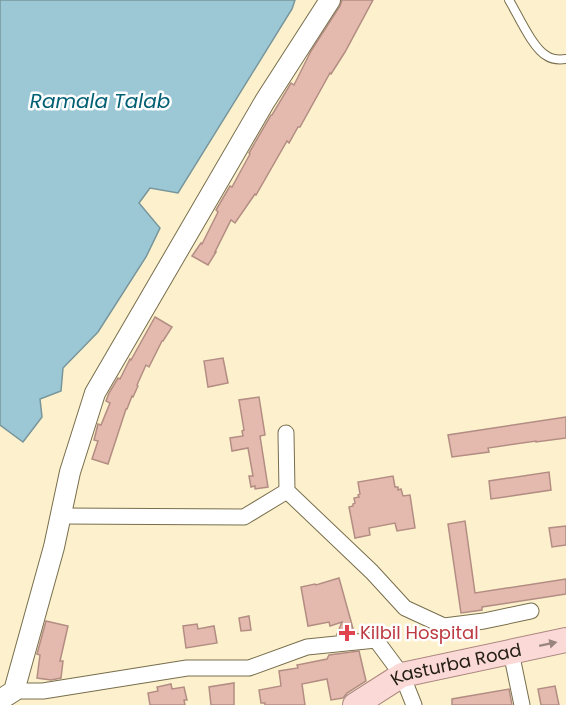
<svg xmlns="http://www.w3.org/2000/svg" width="566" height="705" viewBox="0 0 566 705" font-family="Poppins,sans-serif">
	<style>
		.water { fill: #9cc8d6; stroke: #78959b; stroke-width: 1.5 }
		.building { fill: #e4baaf; stroke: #b38d83; stroke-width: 1.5 }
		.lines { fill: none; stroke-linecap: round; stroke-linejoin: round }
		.service-casing { stroke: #786e4d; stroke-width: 10 }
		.minor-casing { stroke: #786e4d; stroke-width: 17 }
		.tertiary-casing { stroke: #786e4d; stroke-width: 22 }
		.primary-casing { stroke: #ac8780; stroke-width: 26 }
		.service { stroke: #fff; stroke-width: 8 }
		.minor { stroke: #fff; stroke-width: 15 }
		.tertiary { stroke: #fff; stroke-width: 20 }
		.primary { stroke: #fad9d7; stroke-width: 24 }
		.oneway { fill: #99857e }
		.health-dot { fill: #e0444e; stroke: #fefefe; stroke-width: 2 }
		.labels { text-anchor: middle; stroke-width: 5; stroke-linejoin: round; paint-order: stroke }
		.health-label { font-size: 18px; fill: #be3a42; stroke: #fefefe; text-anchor: start }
		.street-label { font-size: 18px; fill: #231e11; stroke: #fefefe }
		.water-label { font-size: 20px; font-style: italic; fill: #005f73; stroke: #fefefe }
	</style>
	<rect width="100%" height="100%" fill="#fcf1cc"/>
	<path class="water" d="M0 0H295L292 9 178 193 150 188 139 203 160 228 146 257 98 332 63 368 61 391 40 399 42 417 23 442 0 425Z"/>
	<g class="building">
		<path d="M342 0H373L345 52 331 74 330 73 300 127H298L289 143 287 141 256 195 255 194 235 223 231 220 215 252H216L208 265 192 256 201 243 202 244 218 212 216 210 230 186 232 187 250 154 249 153 271 115H272L291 83 294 85 311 51 340 6Z"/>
		<path d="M155 317 172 327 163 341H162L149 367 146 365 137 385 138 386 133 397 132 396 127 409H126L108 464 92 459 98 441 94 440 98 424 101 425 110 403 106 401 109 393 118 378 120 379 130 359 131 360Z"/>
		<path d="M223 358 228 383 208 387 204 361Z"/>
		<path d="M259 397 265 435 260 436 268 487 255 489V486L251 487 249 476H253L248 448 232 451 230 438 243 436 242 431 244 430 239 400Z"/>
		<path d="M566 417V438L536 442V441L488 448 489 452 452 457 448 435Z"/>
		<path d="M549 472 551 490 491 499 489 481Z"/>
		<path d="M393 476 395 487H398V490L401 489 403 496 410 495 415 528 397 531 395 523 369 528 370 535 355 538 349 507 353 506V504L355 503 354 498 359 497 358 495 360 494 358 482Z"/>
		<path d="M465 521 475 593 566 579V594L482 607V610L461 613 448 524Z"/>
		<path d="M566 526V545L552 547 549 528Z"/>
		<path d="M339 578 354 632 337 634 342 622 330 626 329 622 308 626 301 587 315 584 316 585Z"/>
		<path d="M249 616 251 630 241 631 239 618Z"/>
		<path d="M46 621 68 626 60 661H63L61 678 51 680 37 678 40 655 37 654Z"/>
		<path d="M197 624 198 629 214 626 217 643 186 648 183 626Z"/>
		<path d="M359 651 366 681 347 693 343 698 331 700 327 679 302 684 305 705H265V703H261L259 690 281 686 279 671 298 668 297 665 327 659 329 655Z"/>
		<path d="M234 683V705H211L209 687Z"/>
		<path d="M171 684 172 689 184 687 187 700H184L185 705H150L148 693 158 691 157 687Z"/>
		<path d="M555 686 559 705H541L538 689Z"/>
		<path d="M509 689 512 705H452V699Z"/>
	</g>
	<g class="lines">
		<defs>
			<path id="service" d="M509 0C518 15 533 49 547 56 553 60 559 60 566 59"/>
			<g id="minor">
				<path d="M286 433 287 491 372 572 405 608 444 626 484 621 531 611"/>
				<path d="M61 516 244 517 287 491"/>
				<path d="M511 652 522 705"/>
				<path d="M14 691H43L187 668H249L307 647 376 640 402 675 414 705"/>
			</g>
			<path id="tertiary" d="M0 700 14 691 54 547 70 472 95 393 265 101 330 0"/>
			<g id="primary">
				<path id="s1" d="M355 705 402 675 566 640"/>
			</g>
		</defs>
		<use href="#service" class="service-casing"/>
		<use href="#minor" class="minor-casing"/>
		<use href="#tertiary" class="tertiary-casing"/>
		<use href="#primary" class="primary-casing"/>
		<use href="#service" class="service"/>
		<use href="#minor" class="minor"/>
		<use href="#tertiary" class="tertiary"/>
		<use href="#primary" class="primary"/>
	</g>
	<defs><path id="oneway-solid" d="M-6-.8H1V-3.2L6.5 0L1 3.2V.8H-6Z" transform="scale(1.5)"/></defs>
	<use class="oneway" href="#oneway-solid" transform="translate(548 644) rotate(-12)"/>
	<path class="health-dot" d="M344 624h6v6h6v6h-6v6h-6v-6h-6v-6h6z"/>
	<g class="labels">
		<g class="health-label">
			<text x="360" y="639">Kilbil Hospital</text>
		</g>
		<g class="street-label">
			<text dy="6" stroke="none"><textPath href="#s1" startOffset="111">Kasturba Road</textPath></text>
		</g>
		<g class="water-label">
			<text x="100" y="108">Ramala Talab</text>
		</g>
	</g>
</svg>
